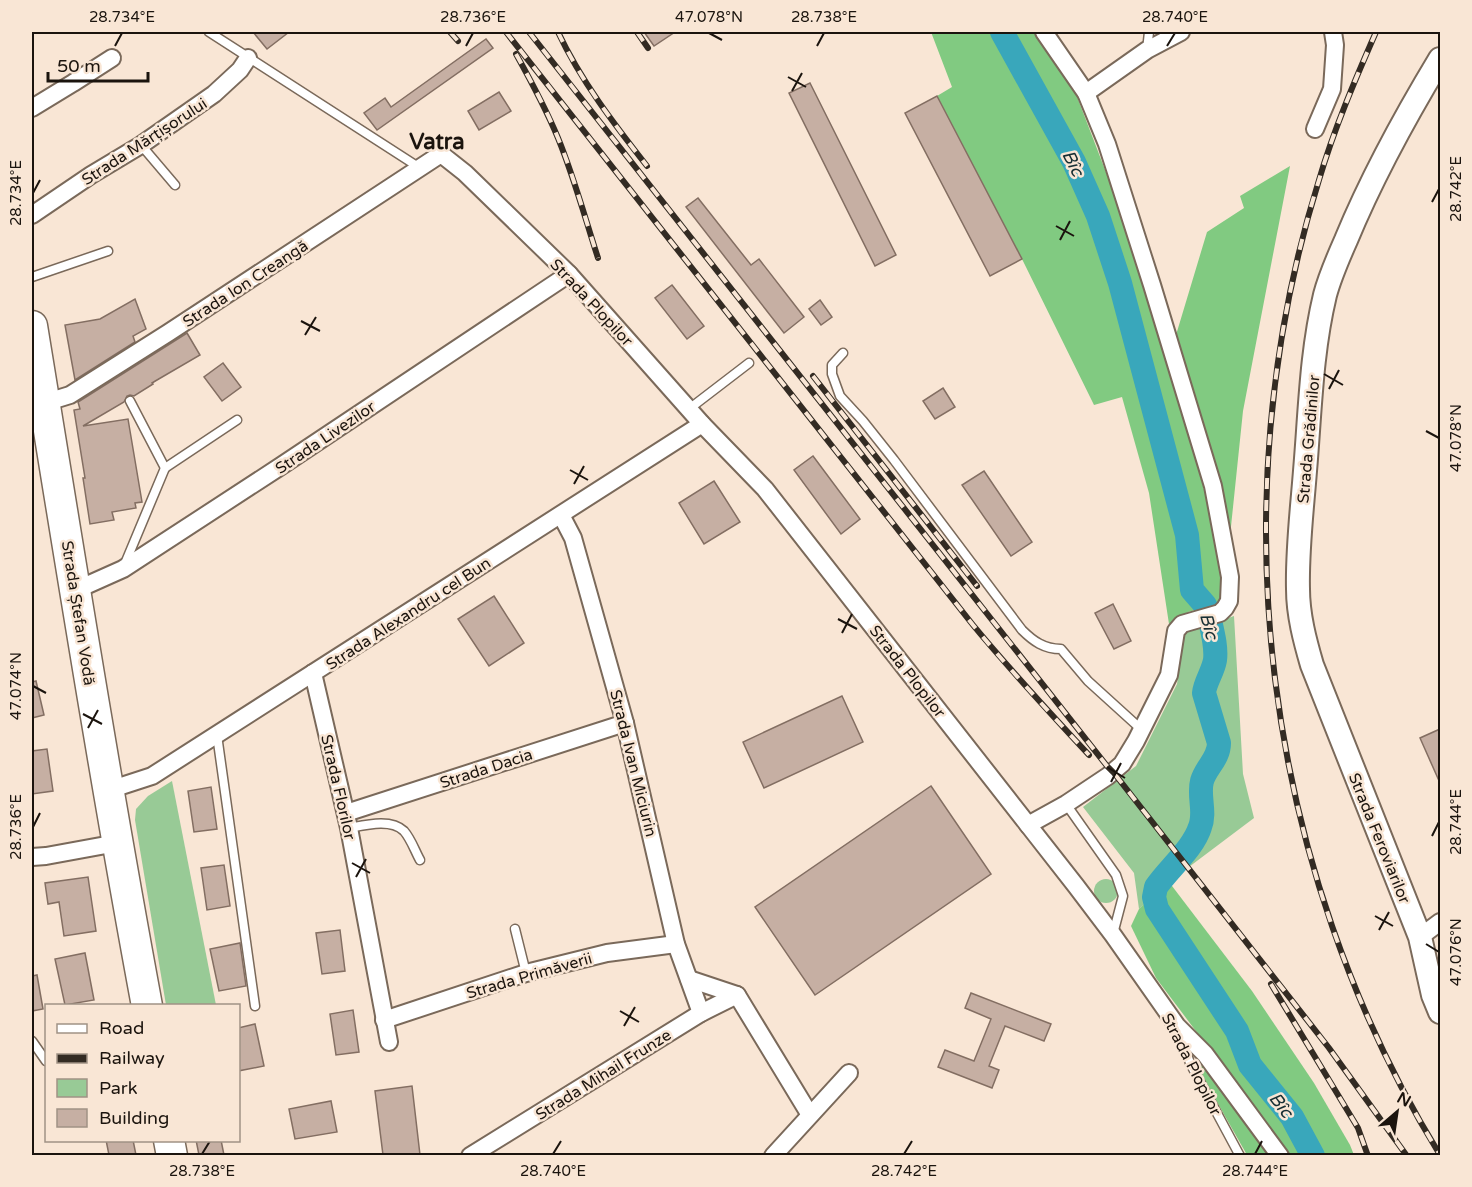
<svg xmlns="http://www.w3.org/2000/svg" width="1472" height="1187" viewBox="0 0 1472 1187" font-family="'Varela Round',sans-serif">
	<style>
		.green { fill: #98ca96 }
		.forest { fill: #81ca81 }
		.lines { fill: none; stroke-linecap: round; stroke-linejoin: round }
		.river { stroke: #39a7bb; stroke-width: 24 }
		.building { fill: #c6afa3; stroke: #836e62; stroke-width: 1.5 }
		.lane-casing { stroke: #7a695a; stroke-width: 11 }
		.street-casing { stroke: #7a695a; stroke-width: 20 }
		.secondary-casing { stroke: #7a695a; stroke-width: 26 }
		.highway-casing { stroke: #7a695a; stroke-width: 33 }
		.lane { stroke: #fff; stroke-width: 8 }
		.street { stroke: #fff; stroke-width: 16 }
		.secondary { stroke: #fff; stroke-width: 22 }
		.highway { stroke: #fff; stroke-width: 30 }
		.rail-casing { stroke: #332b23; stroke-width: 6 }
		.rail { stroke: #f9e6d5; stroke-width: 4; stroke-dasharray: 11; stroke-linecap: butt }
		.ticks { fill: none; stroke: #1b140e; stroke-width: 2 }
		.labels { text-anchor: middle; stroke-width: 5; stroke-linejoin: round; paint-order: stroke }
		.street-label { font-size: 16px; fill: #1b140e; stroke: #f9e6d5 }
		.water-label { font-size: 18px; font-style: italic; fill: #172f34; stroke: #f9e6d5 }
		.district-label { font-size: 22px; font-weight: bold; fill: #1b140e; stroke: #f9e6d5 }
		.neatline { fill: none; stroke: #1b140e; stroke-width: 2 }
		.ticks-label { font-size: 15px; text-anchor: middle; fill: #1b140e }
	</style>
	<rect width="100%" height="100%" fill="#f9e6d5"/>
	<g class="green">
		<path d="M1234 616 1243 774 1254 818 1169 882 1139 909 1134 873 1083 807 1136 766 1177 684 1184 633Z"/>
		<path d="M172 781 216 1005H166L135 820 136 809 148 796Z"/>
		<circle cx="1106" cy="891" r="12"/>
	</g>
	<g class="forest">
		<path d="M931 32H1035L1076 94 1117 201 1175 389 1210 510 1224 596 1218 604 1188 612 1169 624 1149 493 1122 397 1094 405 1022 259 937 96 952 87Z"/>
		<path d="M1290 166 1243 411 1230 536 1176 335 1207 232 1244 208 1240 196Z"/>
		<path d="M1169 882 1252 991 1314 1083 1350 1145 1354 1155H1289L1156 978 1131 926 1139 909Z"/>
		<path d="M1202 1062 1271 1155H1247L1196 1065Z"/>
	</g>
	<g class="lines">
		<path class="river" d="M1002 32 1074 162 1098 216 1120 283 1187 535 1192 590 1205 605 1208 611C1211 627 1217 645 1215 660 1213 672 1205 682 1204 693L1219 743C1219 759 1206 767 1202 781 1198 796 1206 812 1200 827 1193 849 1169 868 1156 887L1154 897 1157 909 1237 1031 1250 1065 1292 1117 1313 1156"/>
	</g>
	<g class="building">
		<path d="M253 32H289L267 49Z"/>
		<path d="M644 32H675L654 46Z"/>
		<path d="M486 39 493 48 377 130 364 113 385 98 391 107Z"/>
		<path d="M810 83 896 255 875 266 789 93Z"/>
		<path d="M499 92 511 111 479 130 468 111Z"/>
		<path d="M937 96 1022 259 990 276 905 113Z"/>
		<path d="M698 198 751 265 759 259 804 317 784 333 686 207Z"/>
		<path d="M672 285 704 326 687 339 655 298Z"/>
		<path d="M135 299 146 329 133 336 135 342 75 380 65 325 100 319Z"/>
		<path d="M820 300 832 317 821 325 809 309Z"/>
		<path d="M187 333 200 355 157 380 152 383 153 384 134 396 130 395 127 396 124 402 83 426 128 419 142 502 135 503 136 508 112 512 114 520 90 524 83 478H85L74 410 80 409 78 402Z"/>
		<path d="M223 363 241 387 222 401 204 377Z"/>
		<path d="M943 388 955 407 935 419 923 401Z"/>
		<path d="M813 456 860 519 841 534 794 470Z"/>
		<path d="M984 471 1032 542 1011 556 962 485Z"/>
		<path d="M714 481 740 522 704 544 679 503Z"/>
		<path d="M494 596 524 643 489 666 458 619Z"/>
		<path d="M1113 604 1131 641 1114 649 1095 613Z"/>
		<path d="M36 681 44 715 32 718V682Z"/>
		<path d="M842 696 863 742 764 788 743 742Z"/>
		<path d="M1440 729V783L1420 738Z"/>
		<path d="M47 749 53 791 32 794V751Z"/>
		<path d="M931 786 991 874 815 995 755 907Z"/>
		<path d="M211 787 217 829 194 832 188 791Z"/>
		<path d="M224 865 230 906 207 910 201 868Z"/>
		<path d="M88 877 96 931 64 936 59 902 48 904 45 883Z"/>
		<path d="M340 930 345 971 322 974 316 933Z"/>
		<path d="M240 943 246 986 219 991 210 949Z"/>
		<path d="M85 953 94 1000 65 1005 55 959Z"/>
		<path d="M37 975 43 1009 32 1011V976Z"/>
		<path d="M971 993 1051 1024 1044 1041 1005 1026 989 1066 999 1070 992 1088 938 1067 945 1050 974 1061 991 1019 965 1008Z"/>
		<path d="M353 1010 359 1052 336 1055 330 1014Z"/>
		<path d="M255 1024 264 1066 238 1071V1028Z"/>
		<path d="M412 1086 420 1155H383L375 1091Z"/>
		<path d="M331 1101 337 1132 295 1139 289 1109Z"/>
		<path d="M106 1140H133L136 1155H109Z"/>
		<path d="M196 1140H221L224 1155H199Z"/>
	</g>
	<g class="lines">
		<defs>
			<g id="lane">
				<path d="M209 32 420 168"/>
				<path d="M1147 50 1149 32"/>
				<path d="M141 145 175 185"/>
				<path d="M32 277 108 251"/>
				<path d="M843 353 832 365V374L840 396 863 421 894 460 1022 630C1033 641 1044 649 1061 649L1088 681 1142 730"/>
				<path d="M130 401 165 468"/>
				<path d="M689 409 749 363"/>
				<path d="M124 566 165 468 237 420"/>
				<path d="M217 735 255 1006"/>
				<path d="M1066 804 1116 875 1123 896 1113 934"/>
				<path d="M349 828C365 825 391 818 404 831 411 839 415 851 420 860"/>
				<path d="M515 929 526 973"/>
				<path d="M1180 1035 1190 1063 1240 1156"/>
				<path d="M32 1041 46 1061"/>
			</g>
			<g id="street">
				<path d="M1086 93 1147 50 1181 32"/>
				<path d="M32 108 73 83 112 58"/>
				<path d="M1315 129 1332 89 1335 45 1333 32"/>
				<path d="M32 215 91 175 141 145 214 94 240 70 248 58"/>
				<path d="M44 403 70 395 168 333 441 154 465 173 569 274 702 424 765 489 1076 886 1113 935 1177 1026 1205 1054 1280 1156"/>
				<path d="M561 515 573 538 625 723 676 944 701 1013"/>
				<path d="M76 590 123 569 281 466 569 274"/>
				<path d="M313 673 349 828 389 1042"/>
				<path d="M109 790 152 776 702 424"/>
				<path d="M346 813 625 723"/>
				<path d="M1028 825 1066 804 1108 776 1122 764 1136 741 1169 675 1176 631 1182 624 1220 613 1225 608 1229 601 1230 577 1213 486 1152 285 1107 144 1086 93 1044 32"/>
				<path d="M32 857 46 856 117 843"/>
				<path d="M1420 937 1440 922"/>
				<path d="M689 979 737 995 810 1115"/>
				<path d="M384 1020 526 973 607 953 676 944"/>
				<path d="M470 1156 701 1013 737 995"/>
				<path d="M773 1156 849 1073"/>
			</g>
			<path id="secondary" d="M1440 59C1405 117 1372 177 1346 240 1338 258 1330 276 1325 295 1311 353 1310 413 1305 471 1302 510 1297 550 1298 589 1298 615 1305 641 1312 665L1420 937 1433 995 1440 1012"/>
			<g id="highway">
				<path d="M32 326C69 553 105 780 147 1006"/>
				<path d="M169 1140 172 1156"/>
			</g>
		</defs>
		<use href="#lane" class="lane-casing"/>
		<use href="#street" class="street-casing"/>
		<use href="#secondary" class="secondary-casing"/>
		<use href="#highway" class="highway-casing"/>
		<use href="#lane" class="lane"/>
		<use href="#street" class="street"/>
		<use href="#secondary" class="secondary"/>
		<use href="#highway" class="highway"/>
		<defs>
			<g id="rail">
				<path d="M450 32 458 41"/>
				<path d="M506 32 973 625C1010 670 1049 712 1089 755"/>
				<path d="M529 32 1107 766 1114 773 1329 1048 1407 1156"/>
				<path d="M558 32C581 81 614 124 647 166"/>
				<path d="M637 32 648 48"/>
				<path d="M1376 32C1355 80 1334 129 1319 180 1218 503 1263 867 1440 1155"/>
				<path d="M516 54C531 81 546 109 558 138 574 177 585 218 598 258"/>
				<path d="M813 376 977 586"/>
				<path d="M1271 984 1358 1128 1368 1156"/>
			</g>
		</defs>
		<use href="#rail" class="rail-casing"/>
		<use href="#rail" class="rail"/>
	</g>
	<path class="ticks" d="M709 33 722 40M115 46 122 33M466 46 473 33M817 46 824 33M1167 46 1175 33M788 77 806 87M792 91 802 73M33 193 40 180M1432 202 1439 189M1056 226 1074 236M1060 240 1070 221M301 321 320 331M305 335 316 317M1324 374 1343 385M1329 389 1339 370M1426 431 1439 438M570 470 588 480M574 484 584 466M838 619 857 629M842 633 852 614M33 686 46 693M83 714 102 724M88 728 98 710M1107 767 1125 778M1111 782 1121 763M33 827 40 813M1432 836 1439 822M352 863 370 873M356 877 366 859M1375 916 1393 926M1379 930 1389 912M1426 944 1439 952M620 1011 639 1022M624 1026 635 1007M202 1154 210 1141M553 1154 561 1141M904 1154 912 1141M1255 1154 1262 1141"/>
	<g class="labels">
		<g class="street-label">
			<text transform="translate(144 141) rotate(-33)" y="6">Strada Mărțișorului</text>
			<text transform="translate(245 283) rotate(-33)" y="6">Strada Ion Creangă</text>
			<text transform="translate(592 302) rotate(47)" y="6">Strada Plopilor</text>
			<text transform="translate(325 437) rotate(-34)" y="6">Strada Livezilor</text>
			<text transform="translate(1308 439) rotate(-85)" y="6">Strada Grădinilor</text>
			<text transform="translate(79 613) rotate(81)" y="6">Strada Ștefan Vodă</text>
			<text transform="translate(408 613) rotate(-33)" y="6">Strada Alexandru cel Bun</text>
			<text transform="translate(908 671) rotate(52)" y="6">Strada Plopilor</text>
			<text transform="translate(634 763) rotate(76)" y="6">Strada Ivan Miciurin</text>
			<text transform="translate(486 768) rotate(-18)" y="6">Strada Dacia</text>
			<text transform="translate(339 787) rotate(77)" y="6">Strada Florilor</text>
			<text transform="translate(1380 838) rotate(68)" y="6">Strada Feroviarilor</text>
			<text transform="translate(529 975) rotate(-16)" y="6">Strada Primăverii</text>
			<text transform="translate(1192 1064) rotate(63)" y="6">Strada Plopilor</text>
			<text transform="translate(603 1074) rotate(-32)" y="6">Strada Mihail Frunze</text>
		</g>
		<g class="water-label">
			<text transform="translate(1073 163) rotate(63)" y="6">Bîc</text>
			<text transform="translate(1209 626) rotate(75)" y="6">Bîc</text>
			<text transform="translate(1281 1105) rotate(52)" y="6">Bîc</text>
		</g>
		<g class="district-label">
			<text x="437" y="149">Vatra</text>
		</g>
	</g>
	<rect width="1472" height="1187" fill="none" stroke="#f9e6d5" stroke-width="66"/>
	<rect x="45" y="1004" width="195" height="138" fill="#f9e6d5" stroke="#a09285" stroke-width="1.5"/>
	<rect x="57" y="1024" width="30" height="9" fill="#ffffff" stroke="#a09285" stroke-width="1.5"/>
	<text x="99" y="1034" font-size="18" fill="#1b140e">Road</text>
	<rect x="57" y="1054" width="30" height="9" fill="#332b23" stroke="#a09285" stroke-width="1.5"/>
	<text x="99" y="1064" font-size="18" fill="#1b140e">Railway</text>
	<rect x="57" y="1079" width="30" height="18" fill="#98ca96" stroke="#a09285" stroke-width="1.5"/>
	<text x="99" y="1094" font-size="18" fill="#1b140e">Park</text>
	<rect x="57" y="1109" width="30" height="18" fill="#c6afa3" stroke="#a09285" stroke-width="1.5"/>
	<text x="99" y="1124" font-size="18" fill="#1b140e">Building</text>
	<g transform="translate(1397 1112) rotate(29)" stroke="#f9e6d5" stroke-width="4.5" paint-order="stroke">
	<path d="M0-4.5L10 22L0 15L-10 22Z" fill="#1b140e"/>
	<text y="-9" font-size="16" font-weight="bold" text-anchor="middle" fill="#1b140e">N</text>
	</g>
	<path d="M48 72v9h100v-9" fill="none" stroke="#1b140e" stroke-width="3"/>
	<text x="57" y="72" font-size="18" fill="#1b140e" stroke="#f9e6d5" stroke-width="4.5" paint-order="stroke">50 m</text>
	<rect x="33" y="33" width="1406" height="1121" class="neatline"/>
	<g class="ticks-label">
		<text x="122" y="22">28.734°E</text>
		<text x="473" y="22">28.736°E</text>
		<text x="709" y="22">47.078°N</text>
		<text x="824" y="22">28.738°E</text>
		<text x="1175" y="22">28.740°E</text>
		<text transform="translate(1456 189) rotate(-90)" y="5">28.742°E</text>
		<text transform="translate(16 193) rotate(-90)" y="5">28.734°E</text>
		<text transform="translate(1456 438) rotate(-90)" y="5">47.078°N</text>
		<text transform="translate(16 686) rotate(-90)" y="5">47.074°N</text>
		<text transform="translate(1456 822) rotate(-90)" y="5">28.744°E</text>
		<text transform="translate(16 827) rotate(-90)" y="5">28.736°E</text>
		<text transform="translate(1456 952) rotate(-90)" y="5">47.076°N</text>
		<text x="202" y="1176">28.738°E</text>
		<text x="553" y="1176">28.740°E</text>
		<text x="904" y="1176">28.742°E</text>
		<text x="1255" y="1176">28.744°E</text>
	</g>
</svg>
